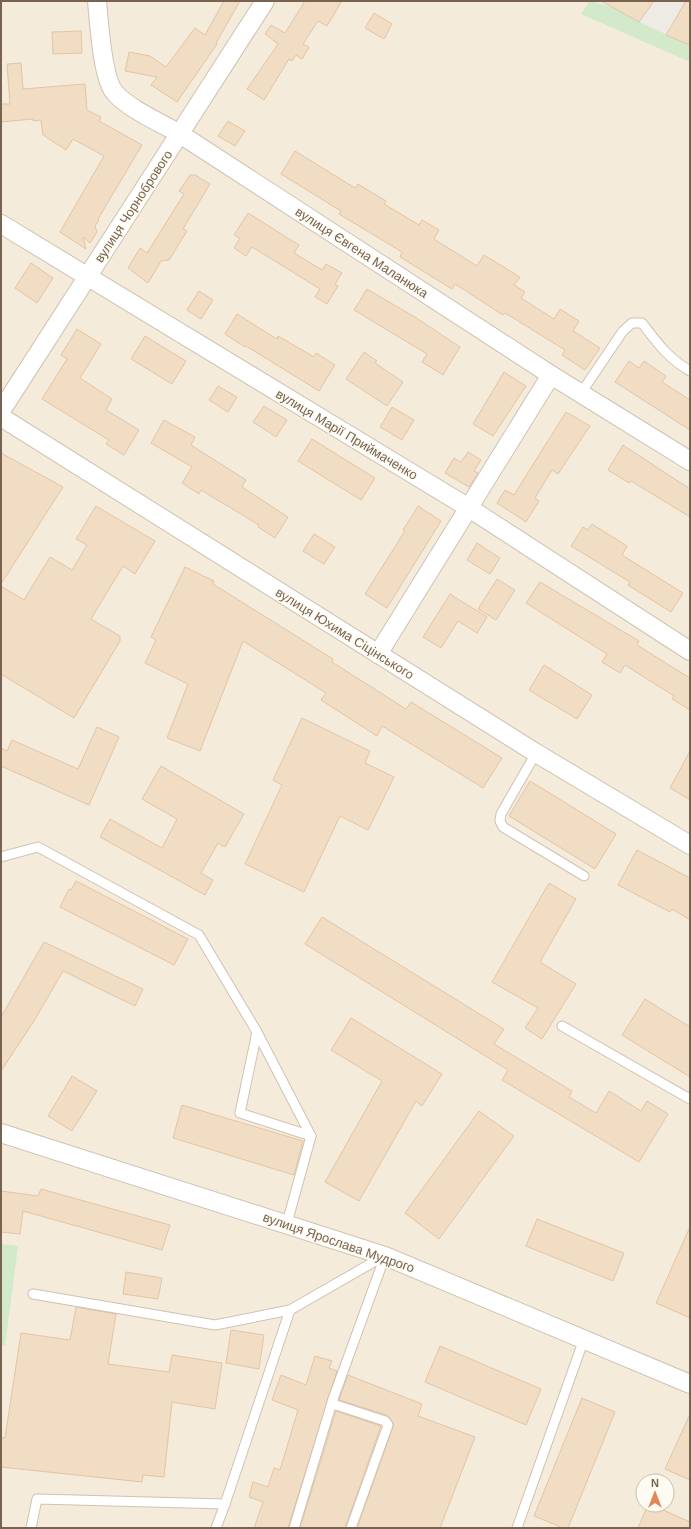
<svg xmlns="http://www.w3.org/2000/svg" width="691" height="1529" viewBox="0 0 691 1529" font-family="Arial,sans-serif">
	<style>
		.residential { fill: #f4ebda; fill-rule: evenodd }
		.industrial { fill: #eeeae4 }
		.green { fill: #d3eaca }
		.building { fill: #f1dcc4; stroke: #e3c5a5 }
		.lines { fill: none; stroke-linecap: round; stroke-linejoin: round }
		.lane-casing { stroke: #cfc2b1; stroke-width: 11 }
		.street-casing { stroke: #cfc2b1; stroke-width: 20 }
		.lane { stroke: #fff; stroke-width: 9 }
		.street { stroke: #fff; stroke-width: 18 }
		.labels { text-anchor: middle; stroke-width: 3; stroke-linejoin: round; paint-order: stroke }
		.street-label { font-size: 13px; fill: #77634f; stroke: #fefbf3 }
	</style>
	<rect width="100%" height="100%" fill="#fcf8ec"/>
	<path class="residential" d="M1 1H690V1528H1ZM643 1481H667V1505H643Z"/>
	<path class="industrial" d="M590 1H690V62L581 14Z"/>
	<g class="green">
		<path d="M590 1 614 8 639 22 690 45V62L581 14Z"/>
		<path d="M1 1244 18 1246 5 1346 1 1345Z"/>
	</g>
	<g class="building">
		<path d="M224 1H240L216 43 217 44 177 102 151 85 157 77 125 71 129 52 150 56 166 67 195 28 205 35Z"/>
		<path d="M305 1H342L327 26 318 21 303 44 309 47 302 59 296 55 292 61 289 59 264 100 247 89 278 44 265 34 271 25 285 33Z"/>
		<path d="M601 1H654L639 22Z"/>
		<path d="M686 1H690V45L666 35Z"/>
		<path d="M374 13 392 24 384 39 365 28Z"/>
		<path d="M81 31 82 53 53 54 52 32Z"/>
		<path d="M21 63 23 89 85 84 87 110 101 117 99 121 142 145 98 219 99 220 95 226 97 232 90 243 83 237 86 249 60 232 104 156 73 139 66 150 43 135 41 120 33 121V119L1 122V104H10L7 64Z"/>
		<path d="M228 121 245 131 235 146 218 136Z"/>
		<path d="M295 151 355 188 358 184 386 201 384 204 419 225 422 220 439 230 434 239 477 266 484 255 520 277 514 285 525 292 521 298 554 319 560 309 579 321 573 331 600 348 585 370 562 355 565 350 505 313 503 315 455 284 452 289 400 257 402 252 339 214 341 211 281 174Z"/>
		<path d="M190 175H195L210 184 183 229 187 231 169 260 161 261 148 283 128 268 140 248 147 253 184 194 179 191Z"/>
		<path d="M248 213 299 245 294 253 322 270 326 264 342 273 335 284 338 286 327 304 315 297 320 289 252 247 246 256 234 248 240 238 234 235Z"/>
		<path d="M31 263 53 278 37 303 15 288Z"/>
		<path d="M367 289 418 319 460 347 443 375 422 362 427 354 354 310Z"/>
		<path d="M199 291 213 300 201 319 187 310Z"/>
		<path d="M237 314 277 339 278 336 314 357 316 353 335 365 319 391 246 346 245 347 225 334Z"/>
		<path d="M77 329 101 344 80 378 112 399 106 410 139 430 124 455 106 444 109 440 42 399 67 359 61 355Z"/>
		<path d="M145 336 186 361 172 384 131 359Z"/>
		<path d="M364 352 377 361 375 363 403 382 387 406 346 379Z"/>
		<path d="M629 361 639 368 644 361 666 376 662 382 690 400V430L615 382Z"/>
		<path d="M504 372 526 386 493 436 473 424Z"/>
		<path d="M218 386 237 397 228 412 209 400Z"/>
		<path d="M264 406 287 420 276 437 253 422Z"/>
		<path d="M392 407 414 420 402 440 380 427Z"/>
		<path d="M566 412 590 426 558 474 552 470 535 498 539 501 526 522 497 503 505 490 514 495Z"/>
		<path d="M164 420 195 437 191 445 246 480 242 487 288 517 275 538 258 527 259 525 201 490 199 494 182 483 192 467 151 443Z"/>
		<path d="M312 439 375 478 361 500 298 461Z"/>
		<path d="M623 445 690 489V517L631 481 629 483 608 470Z"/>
		<path d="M468 452 481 460 474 471 478 473 469 487 445 473 454 458 461 462Z"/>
		<path d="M1 453 63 487 1 584Z"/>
		<path d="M96 506 155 541 135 574 123 566 91 619 120 636V641L74 718 1 674V586L24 600 50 557 72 570 87 545 76 539Z"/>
		<path d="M418 506 441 521 387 608 365 594 405 531 403 530Z"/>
		<path d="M592 524 627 546 622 555 683 593 671 612 628 585 630 582 571 546 583 527 588 530Z"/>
		<path d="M314 534 335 547 324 564 303 551Z"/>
		<path d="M477 543 500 558 490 574 467 560Z"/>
		<path d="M185 567 214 581 213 584 333 659 332 662 406 709 411 702 502 758 483 788 382 726 377 736 321 700 326 693 243 641 200 751 167 738 188 684 145 663 156 640 151 637Z"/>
		<path d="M497 579 515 590 496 620 478 609Z"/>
		<path d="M540 582 639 641 637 645 690 678V710L672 699 674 696 625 665 620 673 602 662 607 654 526 603Z"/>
		<path d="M450 594 487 617 477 633 458 621 441 648 423 637Z"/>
		<path d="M544 665 592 695 577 719 529 690Z"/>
		<path d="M302 718 370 751 365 763 394 777 368 830 340 816 304 892 245 864 282 785 273 780Z"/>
		<path d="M97 727 119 737 89 805 1 766V748L7 751 12 740 78 769Z"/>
		<path d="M690 751V800L670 788Z"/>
		<path d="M161 766 244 814 225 847 218 843 201 873 213 880 205 895 100 837 110 819 162 848 177 819 142 799Z"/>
		<path d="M530 781 616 834 595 869 509 816Z"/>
		<path d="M637 850 690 878V920L672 909 670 912 618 885Z"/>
		<path d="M76 881 188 939 174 965 60 907 69 889 71 890Z"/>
		<path d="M549 883 576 899 540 962 576 984 542 1039 525 1028 538 1008 492 982Z"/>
		<path d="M322 917 504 1029 494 1044 572 1091 569 1097 596 1113 609 1091 641 1111 647 1101 668 1114 639 1162 502 1080 508 1070 305 944Z"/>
		<path d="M44 942 143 989 135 1006 63 971 34 1021 1 1071V1017Z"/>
		<path d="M645 999 690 1027V1077L622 1035Z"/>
		<path d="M351 1018 442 1074 422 1106 416 1101 359 1201 325 1182 382 1081 331 1050Z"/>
		<path d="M72 1076 97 1091 72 1131 48 1116Z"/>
		<path d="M182 1105 303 1141 294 1175 173 1138Z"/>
		<path d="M479 1111 514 1136 439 1239 405 1213Z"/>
		<path d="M41 1189 170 1225 162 1250 23 1211 20 1234 1 1232V1191L38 1196Z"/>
		<path d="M537 1219 624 1253 613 1281 526 1246Z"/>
		<path d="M690 1227V1318L656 1303Z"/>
		<path d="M126 1272 162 1278 158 1299 123 1294Z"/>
		<path d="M76 1307 116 1314 108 1364 169 1372 172 1355 222 1363 215 1409 172 1402 164 1477 143 1475 142 1482 1 1467V1437L5 1438 21 1333 70 1340Z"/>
		<path d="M231 1330 264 1335 259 1369 226 1363Z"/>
		<path d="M440 1346 541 1389 526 1425 425 1382Z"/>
		<path d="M315 1356 332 1361 329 1368 337 1371 288 1528H254L263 1502 249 1497 253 1482 268 1487 274 1468 280 1470 298 1410 272 1400 281 1375 306 1385Z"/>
		<path d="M348 1375 422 1404 418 1416 475 1437 440 1528H357L394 1424 387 1415 339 1400Z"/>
		<path d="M582 1398 615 1412 568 1528H563L534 1516Z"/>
		<path d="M336 1411 381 1426 345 1528H300Z"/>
		<path d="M690 1414V1480L665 1469Z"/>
		<path d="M648 1505H652L690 1522V1528H638Z"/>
	</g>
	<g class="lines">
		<defs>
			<g id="lane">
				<path d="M581 393 623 331 632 323H642C659 345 667 357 690 371"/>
				<path d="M536 753 501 814 500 821 503 827 584 876"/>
				<path d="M1 857 38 847 199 935 257 1032 311 1136 287 1223"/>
				<path d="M562 1026 690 1099"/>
				<path d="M257 1032 240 1113 311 1136"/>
				<path d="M33 1294 215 1325 290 1310 384 1256"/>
				<path d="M31 1528 37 1499 225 1504 290 1310"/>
				<path d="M216 1528 225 1504"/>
				<path d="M294 1528 333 1399"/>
				<path d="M351 1528 388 1425 385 1421 333 1404V1399L385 1256"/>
				<path d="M517 1528 584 1339"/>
			</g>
			<g id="street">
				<path d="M97 1C99 21 102 79 115 93 129 109 161 123 180 134L551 375 690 461"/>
				<path d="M1 224 469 508 690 651"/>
				<path d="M1 411 265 1"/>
				<path d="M1 417 536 753 690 845"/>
				<path d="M378 654 551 375"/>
				<path d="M1 1133 385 1256 690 1384"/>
			</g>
		</defs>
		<use href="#lane" class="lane-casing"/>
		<use href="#street" class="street-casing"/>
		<use href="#lane" class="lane"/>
		<use href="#street" class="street"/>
	</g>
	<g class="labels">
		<g class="street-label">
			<text transform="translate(133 206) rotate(-57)" y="5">вулиця Чорнобрового</text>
			<text transform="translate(362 252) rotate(33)" y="5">вулиця Євгена Маланюка</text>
			<text transform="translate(347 434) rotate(31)" y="5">вулиця Марії Приймаченко</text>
			<text transform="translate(345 633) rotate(32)" y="5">вулиця Юхима Сіцінського</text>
			<text transform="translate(339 1242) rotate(19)" y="5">вулиця Ярослава Мудрого</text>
		</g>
	</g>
	<rect width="691" height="1529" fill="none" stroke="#77634f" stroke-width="4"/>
	<g transform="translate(655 1493)"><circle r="19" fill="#fefbf3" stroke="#c8beb1"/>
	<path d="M0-3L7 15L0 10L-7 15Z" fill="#e08857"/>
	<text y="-6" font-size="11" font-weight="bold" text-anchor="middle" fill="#77634f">N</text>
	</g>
</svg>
